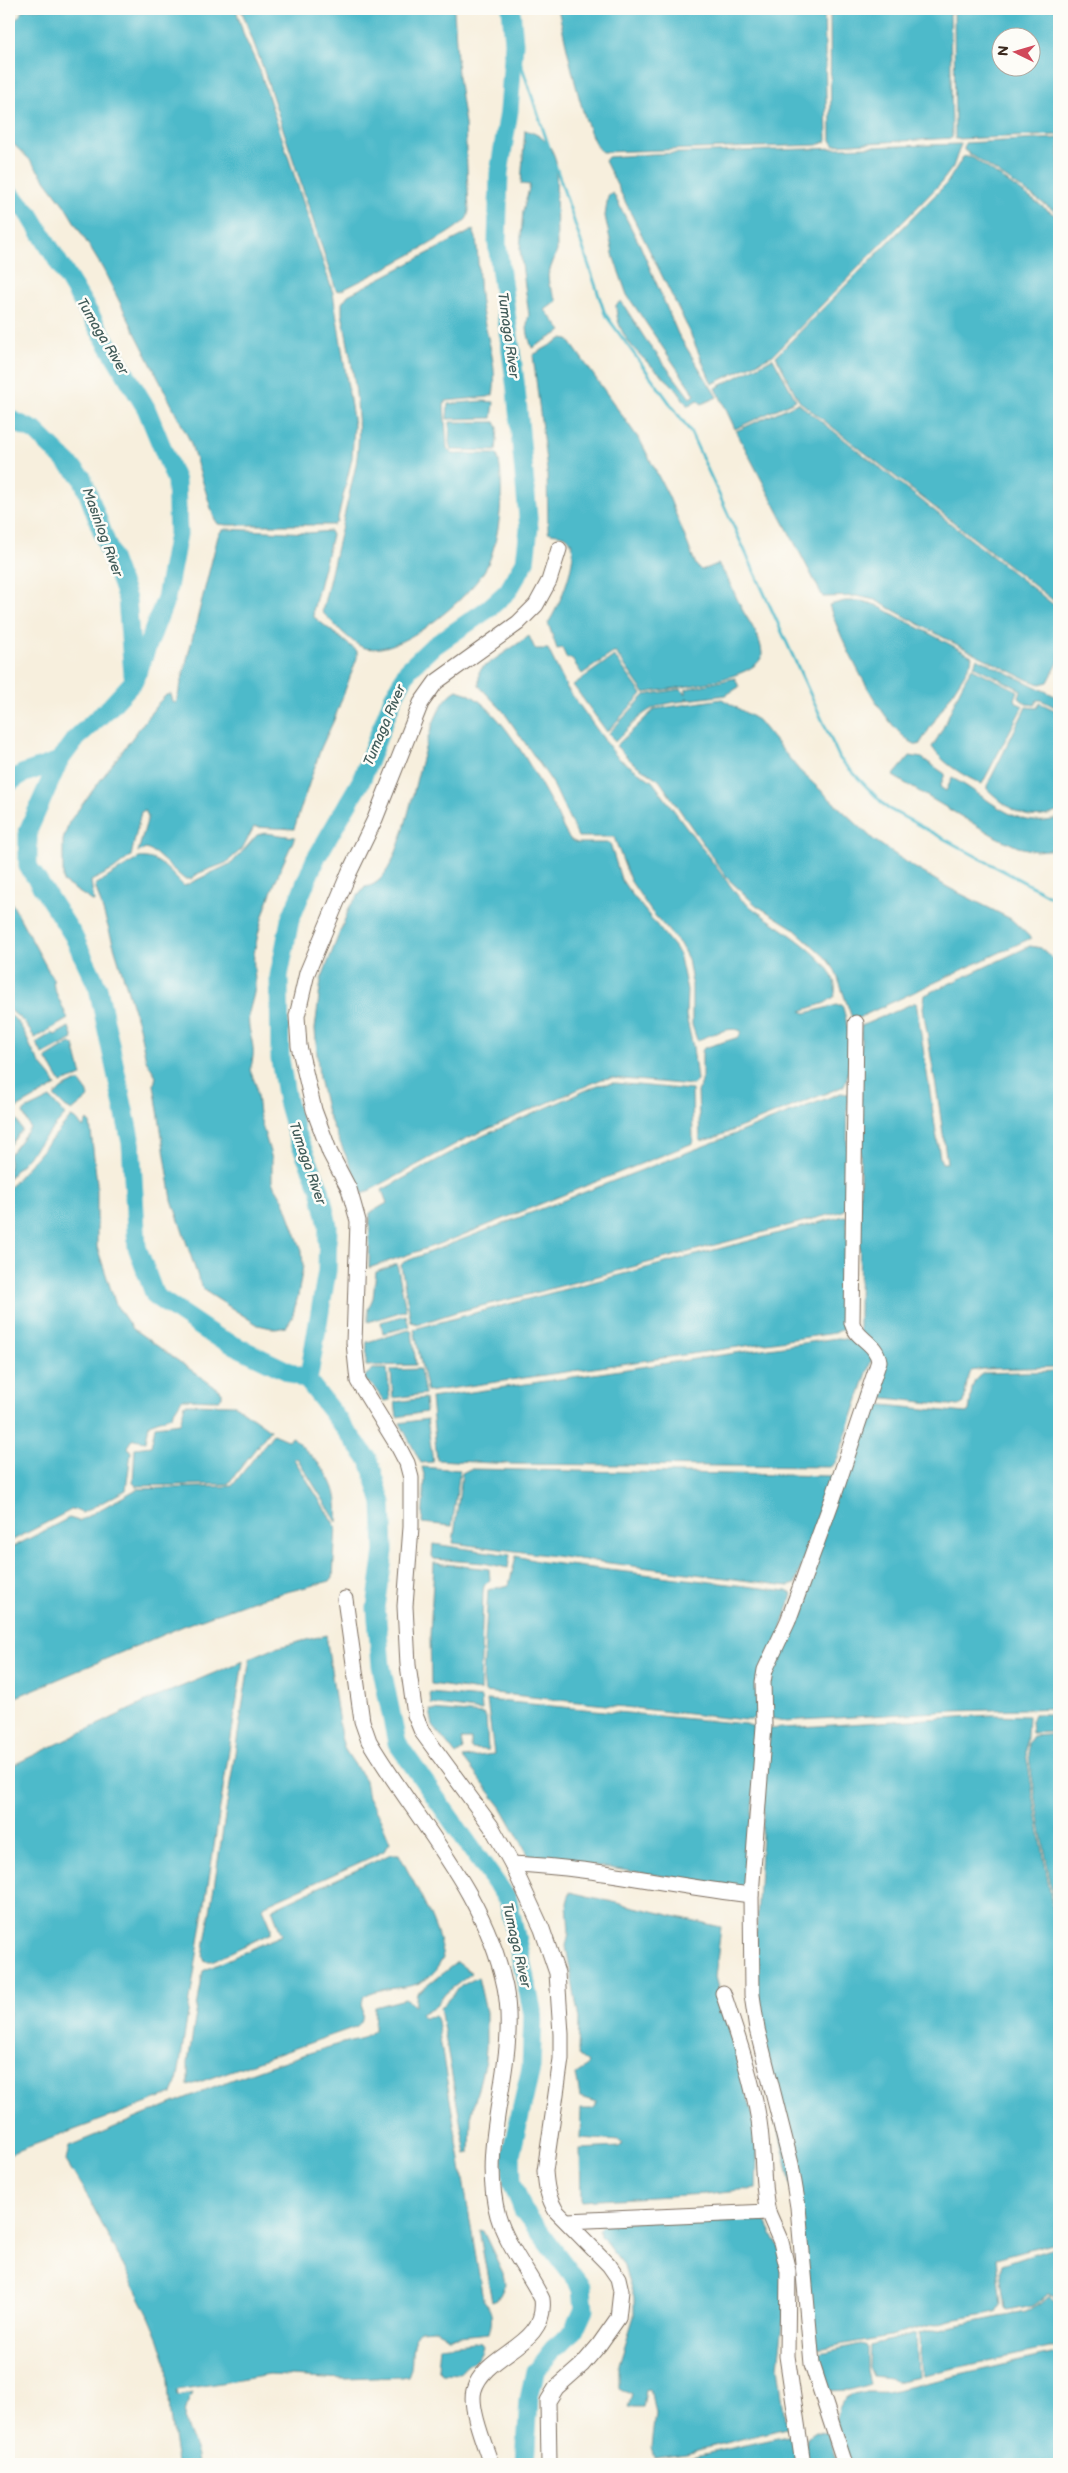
<svg xmlns="http://www.w3.org/2000/svg" width="1068" height="2473" viewBox="0 0 1068 2473" font-family="'Balsamiq Sans',sans-serif">
	<style>
		.water { fill: #4ebaca; stroke: #447274; fill-rule: evenodd }
		.lines { fill: none; stroke-linecap: round; stroke-linejoin: round }
		.stream { stroke: #4ebaca; stroke-width: 3 }
		.river { stroke: #4ebaca; stroke-width: 19 }
		.minor-casing { stroke: #7d6f61; stroke-width: 17 }
		.minor { stroke: #fff; stroke-width: 15 }
		.labels { text-anchor: middle; stroke-width: 5; stroke-linejoin: round; paint-order: stroke }
		.water-label { font-size: 14px; font-style: italic; fill: #425c5a; stroke: #fdfcf7 }
	</style>
	<rect width="100%" height="100%" fill="#fdfcf7"/>
	<filter id="ink" filterUnits="userSpaceOnUse"><feTurbulence type="fractalNoise" baseFrequency=".02" numOctaves="2"/><feDisplacementMap in="SourceGraphic" scale="10" xChannelSelector="R" yChannelSelector="G"/><feConvolveMatrix kernelMatrix="1 2 1 2 8 2 1 2 1" color-interpolation-filters="sRGB"/></filter>
	<filter id="wash" filterUnits="userSpaceOnUse"><feTurbulence type="fractalNoise" baseFrequency=".0096" numOctaves="4" result="noise"/><feDisplacementMap in="SourceGraphic" scale="20" xChannelSelector="R" yChannelSelector="G"/><feGaussianBlur stdDeviation="1.12" result="paint"/><feColorMatrix in="noise" values="0 0 0 0 0 0 0 0 0 0 0 0 0 0 0 0 0 1.4 0 .05"/><feComposite in="paint" operator="in"/></filter>
	<g filter="url(#wash)">
		<rect width="100%" height="100%" fill="#f7efdd"/>
		<g class="water">
			<path d="M25 9H236L244 36 260 71 333 293 354 425 352 458 337 522 334 525H227L218 524 214 518 190 441 103 269 64 205 30 160 9 140V28Z"/>
			<path d="M241 9H454L458 76 465 124 469 211C468 214 468 216 467 218 457 233 361 281 340 291L336 290 262 65Z"/>
			<path d="M558 9H824L827 141 818 145 602 152C585 141 564 33 558 9Z"/>
			<path d="M830 9H950L952 138 834 145 831 140Z"/>
			<path d="M954 9H1059V135L955 139ZM1000 38H1030V68H1000Z"/>
			<path d="M525 130C543 135 551 144 556 161L557 251 548 275 549 285 557 301 545 310 562 331 532 348C528 336 525 327 529 315L520 250 523 211 530 185 521 184Z"/>
			<path d="M1059 138V214L964 150 965 143Z"/>
			<path d="M961 144 953 167 940 184 773 355 712 384 687 326 605 161 608 157 652 154Z"/>
			<path d="M970 156 1059 218V605L799 401 776 356 947 183 963 157Z"/>
			<path d="M613 193 640 245 678 334 717 397 702 404 697 400 688 406C683 400 680 393 674 387 651 363 616 343 616 305L621 301 646 340 690 398 695 395 627 295 614 258 605 216 608 196Z"/>
			<path d="M473 230 476 238C479 260 478 282 481 304 485 333 499 366 493 395L488 397 446 401 444 405 447 448 452 454H497C506 481 500 540 487 566 472 596 398 660 362 647 352 643 331 621 322 612L356 465C364 415 351 362 342 313V303L348 295Z"/>
			<path d="M563 338 568 339 641 442 669 497 696 565 701 570 718 564C729 578 735 596 743 611 750 623 761 638 762 653 763 680 664 689 644 693L616 653H613L582 674 571 658 567 659 562 648 557 649 548 623C558 609 582 554 569 539 564 533 556 535 548 532L547 470 533 355Z"/>
			<path d="M773 358 796 400 735 429 716 388Z"/>
			<path d="M483 401 494 402 492 418 447 419 448 404Z"/>
			<path d="M798 403 1059 609V661L1048 682 1040 684 1028 680 950 641 875 600 857 596 823 597 736 431Z"/>
			<path d="M450 422H495L498 428 496 451 451 450 449 442Z"/>
			<path d="M226 529 308 533 330 531 332 535 313 611 314 617 357 651V658L334 720 321 748 294 829 254 827 242 849 226 863 199 873 191 879H184L155 853 146 849 138 852 148 817 145 810 141 812 131 856 113 870 91 881 94 902 63 882V840L69 822 159 702 166 695 171 694 173 702 176 703 218 536 221 531Z"/>
			<path d="M845 601H862L876 605 972 656 971 662 963 676 919 745C888 741 838 634 829 605Z"/>
			<path d="M529 636 535 649H548L567 688 611 749 618 758 652 781 738 896C759 919 847 959 834 997L825 1003 801 1011 806 1013 837 1005H842C849 1025 854 1067 844 1086L714 1138 700 1141 698 1092 702 1082V1051L704 1048 739 1037 741 1031C729 1025 708 1037 697 1040L692 1025V983L688 959 680 944 651 911 630 880 614 837H578L552 782 503 711 479 686V672L482 668Z"/>
			<path d="M614 656 642 694 607 732 573 685Z"/>
			<path d="M977 658 1059 698V709L1041 700H1037L1035 705 1026 704 1019 698 1021 690 974 666Z"/>
			<path d="M972 668 1018 691 1015 699 1017 703 1023 706 982 784C965 777 942 763 932 747 949 722 955 693 972 668Z"/>
			<path d="M735 678 739 687 726 695 687 700V697L685 701C645 705 642 715 615 742L609 733 645 695 681 689 686 694V689Z"/>
			<path d="M457 690C497 698 534 773 553 806 559 817 563 831 571 840L577 843H610L621 879 627 888 679 953 687 990 686 1016 693 1047 697 1080 693 1085 612 1078 602 1079 465 1139 363 1194 327 1113 319 1078 315 1029 321 980 350 906 365 887C414 882 413 712 457 690Z"/>
			<path d="M722 699 758 720 799 770 874 840 912 866 949 888 1011 919 1031 938 856 1019 852 1018 835 970 825 957 793 928 756 905 726 877 659 780 633 763 616 746 655 709Z"/>
			<path d="M1040 703 1059 712V811C1028 825 1010 810 987 789V786L1026 707 1037 708Z"/>
			<path d="M910 756 922 758 945 774 940 787 946 791 952 778C987 795 1017 833 1059 818V849L1036 851 1018 847 996 837 893 776Z"/>
			<path d="M265 833 295 837C278 874 262 909 255 949 252 961 255 971 255 983 255 994 251 1003 249 1013 246 1036 259 1043 250 1070L256 1085 259 1114 272 1159V1182L284 1201 302 1251 303 1266 298 1296 292 1318 286 1327 276 1329 258 1325 208 1293 201 1286 172 1200 154 1085 156 1076 146 1060 139 1027 95 885 139 858C159 855 171 874 184 886L232 863 257 835Z"/>
			<path d="M9 898 53 979 54 988 68 1019 35 1038 24 1022 9 1009Z"/>
			<path d="M1030 946 1041 948 1059 964V1367L983 1369 971 1371 967 1382 964 1403 959 1406 868 1396 882 1360 859 1331 861 1026 916 1002 940 1158 942 1163H947L939 1105 923 1008 925 995Z"/>
			<path d="M9 1014C28 1029 25 1041 38 1060 44 1070 52 1075 56 1086L15 1109 14 1114 22 1130 9 1146Z"/>
			<path d="M69 1027 73 1039 43 1055 36 1043 52 1033 55 1035Z"/>
			<path d="M70 1043 74 1045 82 1076 61 1083 46 1058Z"/>
			<path d="M75 1082H80L88 1093V1098L72 1111 65 1107 54 1096 61 1089Z"/>
			<path d="M614 1083 692 1090 693 1143 453 1239 369 1268 370 1213 387 1203 382 1190 478 1138 598 1085Z"/>
			<path d="M841 1093 848 1094 846 1208 843 1211 523 1296 456 1312 419 1324 411 1322 401 1265 404 1262Z"/>
			<path d="M50 1098 65 1115 9 1178V1155L30 1128 23 1113 25 1110Z"/>
			<path d="M71 1117 77 1120 83 1128 87 1120 90 1123 97 1183V1247L116 1305 132 1328 222 1392V1397L219 1400 182 1399 171 1416 149 1424 146 1441 133 1439 128 1447 131 1452 126 1490 82 1513 73 1509 9 1542V1188Z"/>
			<path d="M844 1216 847 1217V1327L835 1333 427 1392 414 1329Z"/>
			<path d="M397 1264 406 1310 368 1322V1309L373 1298 376 1272Z"/>
			<path d="M406 1315 409 1327 383 1333 381 1322Z"/>
			<path d="M409 1330 412 1332 416 1365 366 1366 367 1342Z"/>
			<path d="M837 1338C851 1338 865 1346 872 1358L839 1455 835 1463 830 1467 511 1464 437 1460 431 1398Z"/>
			<path d="M373 1369H387L390 1400 384 1401 374 1387 365 1380V1376Z"/>
			<path d="M420 1369 425 1394 393 1398 391 1370Z"/>
			<path d="M1059 1371V1708L954 1711 784 1721 770 1718 764 1687 867 1406 873 1404 966 1413 969 1411C972 1396 969 1380 984 1373Z"/>
			<path d="M425 1398 426 1412 397 1417 395 1402Z"/>
			<path d="M185 1404 235 1405 270 1430 228 1484 136 1486 133 1483 135 1448 151 1446 155 1426 180 1423Z"/>
			<path d="M427 1419 433 1462 421 1463 400 1423Z"/>
			<path d="M273 1434 287 1440 293 1437C321 1467 341 1478 337 1522L297 1458 294 1459 336 1527 333 1577 330 1581 251 1601 188 1624 9 1700V1549L69 1518 79 1521 137 1489 232 1486Z"/>
			<path d="M422 1467 460 1470 452 1526 422 1523 425 1479Z"/>
			<path d="M470 1469 834 1476 795 1584 789 1586 453 1543 462 1473Z"/>
			<path d="M433 1544 510 1555 508 1568 484 1563 434 1559 432 1556Z"/>
			<path d="M516 1556 542 1562 787 1591 792 1594 757 1715 751 1720H745L485 1692 483 1678 488 1590 509 1585Z"/>
			<path d="M434 1563 489 1569 490 1580 484 1586 483 1592 480 1691 431 1684 430 1636Z"/>
			<path d="M326 1635 341 1737 345 1750 365 1780 368 1798 380 1818 390 1842 384 1851 374 1856 265 1905 263 1908 271 1927V1933L212 1961H205L203 1956 250 1658 271 1649Z"/>
			<path d="M243 1661 177 2083 172 2094 9 2154V1767L154 1698Z"/>
			<path d="M430 1693 481 1698 482 1711 431 1704Z"/>
			<path d="M487 1700 745 1724 759 1728 746 1885 743 1888 529 1856 502 1808 463 1758 494 1754Z"/>
			<path d="M430 1710 483 1714 486 1718 488 1750 471 1749V1739H461L463 1750 456 1755 433 1726Z"/>
			<path d="M1034 1714H1059V1732L1032 1733 1031 1721Z"/>
			<path d="M992 1715 1028 1716 1026 1753 1059 1945V2241L996 2258 1001 2305 997 2312 951 2320 890 2336 817 2349 802 2236 752 2007 768 1729Z"/>
			<path d="M1059 1734V1934L1030 1765 1028 1743 1033 1736Z"/>
			<path d="M391 1854H399C415 1886 438 1922 443 1958 422 2000 392 1980 364 1996 359 2007 368 2021 355 2027L188 2086V2062L203 1971 282 1935 272 1909Z"/>
			<path d="M570 1892 721 1927 715 1977 758 2134 756 2188 704 2194 581 2201 580 2149 619 2147 622 2144 619 2141 580 2138 581 2109H592L596 2106V2102L580 2097 576 2074 586 2067 588 2063 579 2056 578 2051 579 2020 566 1946 569 1933 567 1903Z"/>
			<path d="M457 1962 472 1973 446 1993 435 2006 421 2014 424 2017 435 2016 437 2021 483 2299C493 2312 493 2318 489 2333L448 2337 434 2329 420 2330C407 2347 416 2360 408 2376L401 2377 345 2379 270 2375 177 2390 178 2396 192 2393C175 2428 195 2432 198 2464H177L170 2415 167 2365 159 2340 148 2314 88 2197 66 2161 69 2146C165 2107 261 2063 363 2038L374 2030 375 2007 405 1999 415 2005 417 1993Z"/>
			<path d="M478 1977 486 2012V2048L485 2060 471 2117 470 2153 466 2154 440 2008 461 1986Z"/>
			<path d="M762 2213 782 2254 785 2307 778 2366 786 2428 686 2453 654 2457 651 2447 655 2413 650 2389 646 2390 643 2407H628L632 2395 619 2388V2364L634 2316V2298L624 2266 600 2236 599 2230 604 2224Z"/>
			<path d="M479 2230 483 2231 503 2273 505 2284 497 2300 492 2302Z"/>
			<path d="M1059 2245V2304L1054 2295 1049 2294 1032 2306 1007 2311 1005 2309 1000 2272 1002 2264Z"/>
			<path d="M1049 2297H1052L1059 2308V2346L922 2375C917 2361 923 2347 919 2333L1025 2312Z"/>
			<path d="M916 2334 918 2377 896 2382 890 2378 873 2376 869 2367 870 2345Z"/>
			<path d="M473 2342 481 2343 483 2346C480 2362 466 2362 460 2374L442 2373 438 2369 440 2346Z"/>
			<path d="M861 2344 867 2346V2370L870 2384 851 2390 824 2391 815 2354Z"/>
			<path d="M1059 2352V2464H844C839 2446 827 2405 852 2395 862 2390 876 2393 887 2392Z"/>
			<path d="M815 2432 827 2433 838 2464H806V2438Z"/>
			<path d="M792 2435 799 2464H659Z"/>
		</g>
		<g class="lines">
			<g class="stream">
				<path d="M514 43 549 147"/>
				<path d="M555 164 605 314 690 431 840 759 887 808 1059 901"/>
			</g>
			<g class="river">
				<path d="M9 193 30 215 146 408 176 481 178 534 166 598 134 681 110 707 76 738 59 761 28 831V866L73 935 98 988 131 1143 137 1247 155 1296 213 1335 308 1381 369 1460 382 1503 384 1551 376 1608 381 1665 397 1743 508 1900 533 2014 531 2068 511 2154 512 2182 523 2210 582 2288 584 2309 574 2331 553 2349 535 2372 529 2399 525 2464"/>
				<path d="M9 419 35 431 82 477 127 599 133 675"/>
				<path d="M9 783 22 774 59 761"/>
				<path d="M308 1381 327 1271 328 1226 320 1189 296 1133 287 1101 280 1059 279 976 290 920 315 860 361 781 393 698 408 670 431 648 488 609 508 591 525 562 529 528 516 389 497 243 499 173 509 111 514 43 511 9"/>
			</g>
		</g>
	</g>
	<g filter="url(#ink)">
		<g class="lines">
			<defs>
				<g id="minor">
					<path d="M345 1599 362 1721 369 1741C417 1822 485 1891 505 1987 520 2063 477 2140 498 2216 507 2246 528 2271 542 2299 548 2347 485 2352 474 2390 469 2408 485 2446 491 2464"/>
					<path d="M512 1864C593 1867 671 1886 751 1895"/>
					<path d="M723 1993C737 2035 752 2078 759 2121 764 2152 761 2182 768 2212"/>
					<path d="M567 2221 768 2212 781 2242 788 2271 787 2356 803 2464"/>
					<path d="M549 2464 548 2401 556 2388 582 2365 599 2345 618 2318 621 2291 618 2278 609 2265 556 2211C548 2198 546 2186 545 2171L561 2059V2034L557 1973 542 1929 512 1864 491 1826 422 1732 415 1715 408 1665 405 1606 411 1527V1478L407 1463 398 1446 358 1381 354 1343 358 1221 349 1189 330 1153 314 1110 299 1046 297 1016 307 973 349 873 375 819 421 703 436 682 518 623 536 605 549 581 559 549"/>
					<path d="M845 2464 812 2364 798 2207 791 2164 757 2029 752 1995 751 1895 764 1726 763 1682 765 1670 788 1621 833 1498 879 1361C876 1342 856 1339 852 1323L856 1023"/>
				</g>
			</defs>
			<use href="#minor" class="minor-casing"/>
			<use href="#minor" class="minor"/>
		</g>
	</g>
	<g class="labels">
		<g class="water-label">
			<text transform="translate(509 335) rotate(82)" y="5">Tumaga River</text>
			<text transform="translate(103 336) rotate(59)" y="5">Tumaga River</text>
			<text transform="translate(103 532) rotate(70)" y="5">Masinlog River</text>
			<text transform="translate(384 725) rotate(-67)" y="5">Tumaga River</text>
			<text transform="translate(308 1163) rotate(71)" y="5">Tumaga River</text>
			<text transform="translate(517 1945) rotate(77)" y="5">Tumaga River</text>
		</g>
	</g>
	<rect width="1068" height="2473" fill="none" stroke="#fdfcf7" stroke-width="30"/>
	<g transform="translate(1016 52) rotate(275)"><circle r="24" fill="#fdfcf7" stroke="#afa8a0"/>
	<path d="M0-4L9 19L0 12L-9 19Z" fill="#d1495b"/>
	<text y="-8" font-size="14" font-weight="bold" text-anchor="middle" fill="#3b2a1e">N</text>
	</g>
</svg>
